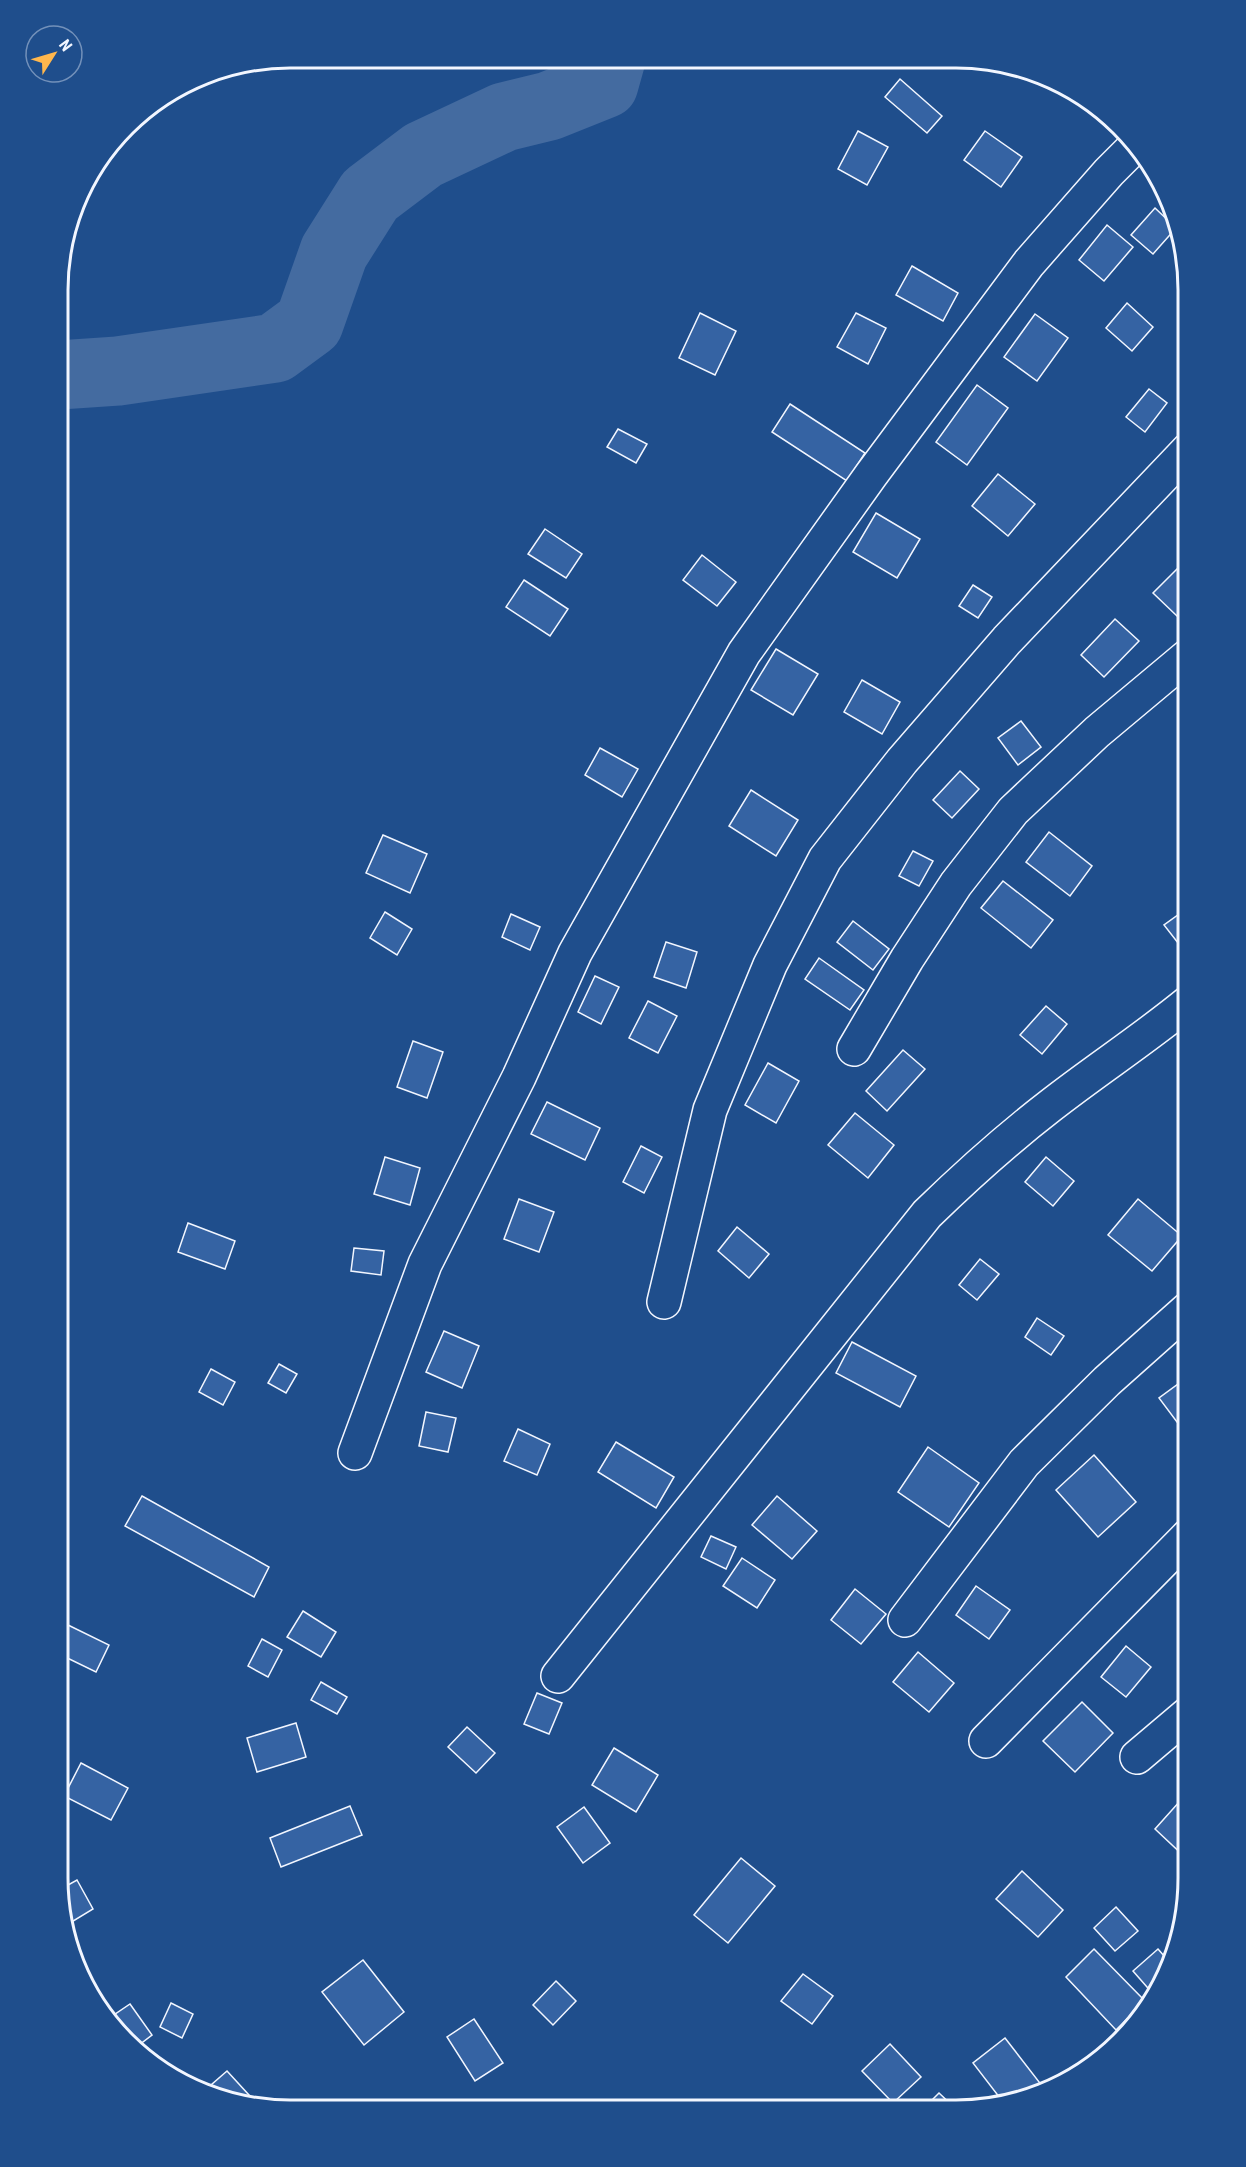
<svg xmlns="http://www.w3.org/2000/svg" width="1246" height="2167" viewBox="0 0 1246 2167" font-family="'Roboto Condensed',sans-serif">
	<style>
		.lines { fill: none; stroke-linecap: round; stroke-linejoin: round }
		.river { stroke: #446ba0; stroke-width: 69 }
		.building { fill: #3563a3; stroke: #f2f6ff; stroke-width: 1.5 }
		.minor-casing { stroke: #f2f6ff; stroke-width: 36 }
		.minor { stroke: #1f4e8c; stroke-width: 33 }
		.rim { fill: none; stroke: #f2f6ff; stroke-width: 3 }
	</style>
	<rect width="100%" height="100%" fill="#1f4e8c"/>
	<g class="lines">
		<path class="river" d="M59 375 118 371 275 348 309 323 334 252 370 195 423 155 504 117 549 106 604 84 611 59"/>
	</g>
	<g class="building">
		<path d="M900 79 942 116 927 133 885 97Z"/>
		<path d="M858 131 888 147 867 185 838 169Z"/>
		<path d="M985 131 1022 157 1001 187 964 160Z"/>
		<path d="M1155 208 1176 228 1153 254 1131 235Z"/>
		<path d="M1107 225 1133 247 1104 281 1079 260Z"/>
		<path d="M912 266 958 293 943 321 896 295Z"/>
		<path d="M1127 303 1153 327 1132 351 1106 328Z"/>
		<path d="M700 313 736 331 715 375 679 358Z"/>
		<path d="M856 313 886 328 868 364 837 347Z"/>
		<path d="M1035 314 1068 338 1037 381 1004 357Z"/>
		<path d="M977 385 1008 408 967 465 936 442Z"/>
		<path d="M1149 389 1167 403 1145 432 1126 417Z"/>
		<path d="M790 404 865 453 847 481 772 432Z"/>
		<path d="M618 429 647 444 636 463 607 447Z"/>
		<path d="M998 474 1035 504 1008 536 972 506Z"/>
		<path d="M876 513 920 539 897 578 853 552Z"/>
		<path d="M545 529 582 554 566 578 528 554Z"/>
		<path d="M702 555 736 582 717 606 683 580Z"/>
		<path d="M1180 566 1189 575V604L1177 616 1153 593Z"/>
		<path d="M524 580 568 609 550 636 506 607Z"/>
		<path d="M973 585 992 597 978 618 959 606Z"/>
		<path d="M1115 619 1139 641 1104 677 1081 655Z"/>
		<path d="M776 649 818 674 793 715 751 690Z"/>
		<path d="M862 680 900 702 882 734 844 712Z"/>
		<path d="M1021 721 1041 747 1018 765 998 738Z"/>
		<path d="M600 748 638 769 622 797 585 775Z"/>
		<path d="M960 771 979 789 952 818 933 800Z"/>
		<path d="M751 790 798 820 776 856 729 826Z"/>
		<path d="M1049 832 1092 866 1070 896 1026 862Z"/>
		<path d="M383 835 427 854 410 893 366 873Z"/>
		<path d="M913 851 933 861 919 886 899 876Z"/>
		<path d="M1003 881 1053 920 1031 948 981 908Z"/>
		<path d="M1189 907V957L1164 925Z"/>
		<path d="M385 912 412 929 397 955 370 938Z"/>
		<path d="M511 914 540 927 530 950 502 937Z"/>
		<path d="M853 921 889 949 873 970 837 942Z"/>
		<path d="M666 942 697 952 686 988 654 977Z"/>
		<path d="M819 958 864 990 850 1010 805 979Z"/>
		<path d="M595 976 619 987 601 1024 578 1012Z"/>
		<path d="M648 1001 677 1016 658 1053 629 1038Z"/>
		<path d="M1046 1006 1067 1024 1042 1054 1020 1035Z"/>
		<path d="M413 1041 443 1052 427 1098 397 1087Z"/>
		<path d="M903 1050 925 1069 887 1111 866 1091Z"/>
		<path d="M768 1063 799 1081 776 1123 745 1105Z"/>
		<path d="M547 1102 600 1128 585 1160 531 1134Z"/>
		<path d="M855 1113 894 1145 868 1178 828 1145Z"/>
		<path d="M1189 1145V1161L1181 1151Z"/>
		<path d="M641 1146 662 1157 644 1193 623 1182Z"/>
		<path d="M385 1157 420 1168 410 1205 374 1194Z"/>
		<path d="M1046 1157 1074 1181 1053 1206 1025 1182Z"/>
		<path d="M519 1199 554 1212 539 1252 504 1239Z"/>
		<path d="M1138 1199 1182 1236 1152 1271 1108 1235Z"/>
		<path d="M188 1223 235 1241 225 1269 178 1252Z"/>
		<path d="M737 1227 769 1254 749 1278 718 1251Z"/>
		<path d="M354 1248 384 1251 381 1275 351 1271Z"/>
		<path d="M980 1259 999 1274 977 1300 959 1285Z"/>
		<path d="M1037 1318 1064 1336 1051 1355 1025 1337Z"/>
		<path d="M444 1331 479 1346 462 1388 426 1372Z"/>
		<path d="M852 1342 916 1376 900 1407 836 1373Z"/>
		<path d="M279 1364 297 1374 286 1393 268 1383Z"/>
		<path d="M211 1369 235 1382 223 1405 199 1392Z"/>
		<path d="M1189 1376V1438L1159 1398Z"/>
		<path d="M426 1412 456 1418 448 1452 419 1446Z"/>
		<path d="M518 1429 550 1444 537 1475 504 1461Z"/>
		<path d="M616 1442 674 1477 656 1508 598 1472Z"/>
		<path d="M928 1447 979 1483 949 1527 898 1492Z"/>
		<path d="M1094 1455 1136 1502 1098 1537 1056 1490Z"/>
		<path d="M142 1496 269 1567 254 1597 125 1526Z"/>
		<path d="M777 1496 817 1531 792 1559 752 1525Z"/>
		<path d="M711 1536 736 1547 726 1569 701 1557Z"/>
		<path d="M742 1558 775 1580 757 1608 723 1586Z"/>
		<path d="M976 1586 1010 1610 989 1639 956 1615Z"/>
		<path d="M855 1589 886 1614 861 1644 831 1620Z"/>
		<path d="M303 1611 336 1632 321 1657 287 1637Z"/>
		<path d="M68 1625 109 1645 96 1672 57 1653V1649Z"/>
		<path d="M262 1639 282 1650 268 1677 248 1666Z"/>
		<path d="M1126 1646 1151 1667 1126 1697 1101 1677Z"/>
		<path d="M918 1652 954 1683 929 1712 893 1682Z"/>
		<path d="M321 1682 347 1697 337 1714 311 1700Z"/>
		<path d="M537 1693 562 1703 549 1734 524 1724Z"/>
		<path d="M1082 1702 1113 1733 1075 1772 1043 1741Z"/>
		<path d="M296 1723 306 1757 257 1772 247 1738Z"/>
		<path d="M467 1727 495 1753 476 1773 448 1747Z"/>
		<path d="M614 1748 658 1775 636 1812 592 1785Z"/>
		<path d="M1189 1756V1777L1178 1765Z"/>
		<path d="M81 1763 128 1788 111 1820 64 1796Z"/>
		<path d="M1180 1801 1189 1809 1188 1855 1186 1858 1155 1829Z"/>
		<path d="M350 1806 362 1835 281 1867 270 1838Z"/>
		<path d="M584 1807 610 1843 583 1863 557 1827Z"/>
		<path d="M741 1858 775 1886 728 1943 694 1915Z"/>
		<path d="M1022 1871 1063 1910 1038 1937 996 1899Z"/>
		<path d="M77 1880 93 1909 65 1926 59 1890Z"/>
		<path d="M1116 1907 1138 1931 1115 1951 1094 1928Z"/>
		<path d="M1094 1949 1145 2001 1116 2030 1066 1977Z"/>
		<path d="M1158 1949 1172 1965 1154 1995 1133 1971Z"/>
		<path d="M363 1960 404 2012 364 2045 322 1992Z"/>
		<path d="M803 1974 833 1996 812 2024 781 2001Z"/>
		<path d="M556 1981 576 2001 553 2025 533 2005Z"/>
		<path d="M171 2003 193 2014 182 2038 160 2027Z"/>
		<path d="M130 2004 152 2035 135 2048 108 2019Z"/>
		<path d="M474 2019 503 2063 475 2081 447 2037Z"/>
		<path d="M1005 2038 1043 2087 1029 2098 1003 2102 973 2063Z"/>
		<path d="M890 2044 921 2077 893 2103 862 2071Z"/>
		<path d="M227 2071 261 2108 203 2092Z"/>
		<path d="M939 2093 957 2110H922Z"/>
		<path d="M787 2103 793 2110 780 2109Z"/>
	</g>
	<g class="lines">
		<defs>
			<g id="minor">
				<path d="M854 1049 907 959 956 884 1013 811 1097 732 1189 655"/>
				<path d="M664 1302 710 1110 770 965 825 859 902 761 1007 640 1189 449"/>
				<path d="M355 1453 425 1264 519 1077 575 953 744 653 871 475 1029 263 1109 172 1136 145"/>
				<path d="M905 1620 1024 1463 1107 1381 1189 1308"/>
				<path d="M558 1676 927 1214C966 1176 1006 1140 1050 1106 1096 1070 1144 1039 1189 1002"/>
				<path d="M986 1741 1189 1535"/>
				<path d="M1137 1757 1189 1713"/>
			</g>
		</defs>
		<use href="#minor" class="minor-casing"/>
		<use href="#minor" class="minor"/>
	</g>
	<path d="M0 0H1246V2167H0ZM290 68H956A222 222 0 0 1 1178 290V1878A222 222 0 0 1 956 2100H290A222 222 0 0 1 68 1878V290A222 222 0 0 1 290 68Z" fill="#1f4e8c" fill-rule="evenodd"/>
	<path class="rim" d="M290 68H956A222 222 0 0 1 1178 290V1878A222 222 0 0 1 956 2100H290A222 222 0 0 1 68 1878V290A222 222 0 0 1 290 68Z"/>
	<g transform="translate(54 54) rotate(53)"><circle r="28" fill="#1f4e8c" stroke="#7391ba" stroke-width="1.5"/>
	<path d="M0-4.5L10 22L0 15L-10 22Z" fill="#ffb74d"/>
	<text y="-9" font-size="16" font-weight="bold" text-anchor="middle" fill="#f2f6ff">N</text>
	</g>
</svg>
